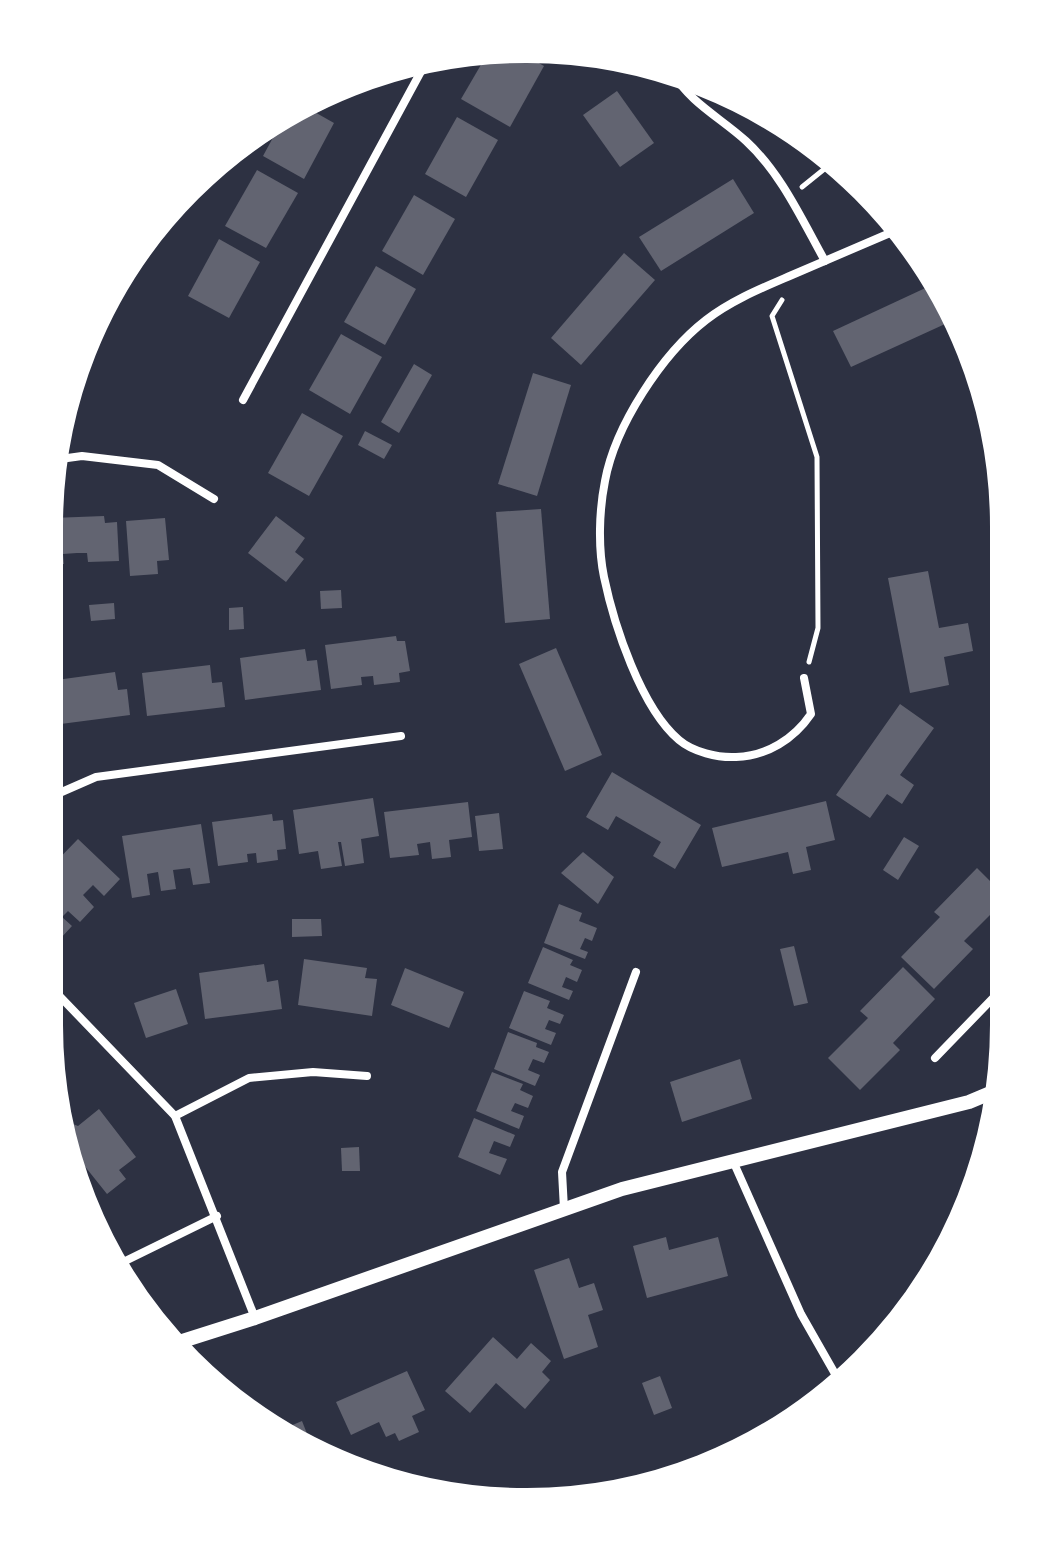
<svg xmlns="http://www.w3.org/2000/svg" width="1053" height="1551" viewBox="0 0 1053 1551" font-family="'IBM Plex Serif',serif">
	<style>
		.building { fill: #626471 }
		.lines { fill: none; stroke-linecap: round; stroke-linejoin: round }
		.path { stroke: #fff; stroke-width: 5 }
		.minor { stroke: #fff; stroke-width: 8 }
		.tertiary { stroke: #fff; stroke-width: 14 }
		.rim { fill: none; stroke: #fff; stroke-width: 10 }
	</style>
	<rect width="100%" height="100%" fill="#2d3142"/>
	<g class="building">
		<path d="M511 47 544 66 510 127 461 99 489 51Z"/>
		<path d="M617 91 654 143 620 167 583 115Z"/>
		<path d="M304 106 334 123 304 179 263 156 282 121Z"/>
		<path d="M457 117 498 140 466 197 425 174Z"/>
		<path d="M257 170 298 193 266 248 225 226Z"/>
		<path d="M733 179 754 213 661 271 639 237Z"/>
		<path d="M189 183 178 203 174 201 185 186Z"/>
		<path d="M414 195 455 219 423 275 382 251Z"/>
		<path d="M219 239 260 262 229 318 188 296Z"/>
		<path d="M624 253 655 280 581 365 551 338Z"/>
		<path d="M376 266 416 289 385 345 344 322Z"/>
		<path d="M934 284 956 319 851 367 833 331Z"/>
		<path d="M341 334 382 357 350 414 309 390Z"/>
		<path d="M414 364 432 375 399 433 381 422Z"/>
		<path d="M533 373 571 385 537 496 498 484Z"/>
		<path d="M302 413 343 436 309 496 268 473Z"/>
		<path d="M365 431 392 445 384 459 358 445Z"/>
		<path d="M541 509 550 619 505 623 496 512Z"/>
		<path d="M104 516 105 523 117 522 119 561 88 562 87 553H77L63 554 64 564H51L52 518Z"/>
		<path d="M276 516 305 538 295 552 304 559 286 582 248 553Z"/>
		<path d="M165 518 169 560 157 561 158 574 130 576 126 521Z"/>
		<path d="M928 571 939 628 968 623 973 651 944 657 949 685 910 693 888 578Z"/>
		<path d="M341 590 342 608 321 609 320 591Z"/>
		<path d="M114 603 115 619 91 621 89 605Z"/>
		<path d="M243 607 244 629 229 630V608Z"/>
		<path d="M396 636 397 641H405L410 671 399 673 400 682 374 685 373 676 361 677 362 685 331 689 325 645Z"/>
		<path d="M556 648 602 755 565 771 519 664Z"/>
		<path d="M305 649 307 661 317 660 321 690 245 700 240 658Z"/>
		<path d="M210 665 212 683 222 682 225 707 147 716 142 673Z"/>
		<path d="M115 672 118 690 127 689 130 715 53 725 49 681Z"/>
		<path d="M900 704 934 728 900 775 914 785 902 804 887 794 870 818 836 795Z"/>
		<path d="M612 772 701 825 675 869 653 856 661 842 616 816 608 830 586 817Z"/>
		<path d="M373 798 379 836 361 839 364 863 345 866 341 842H338L342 866 321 869 318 851 299 854 293 810Z"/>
		<path d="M826 801 835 840 806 847 811 870 793 874 788 852 722 867 712 828Z"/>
		<path d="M468 802 472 837 449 840 451 857 432 859 430 842 417 844 419 855 390 858 384 812Z"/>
		<path d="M499 813 503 849 479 851 475 816Z"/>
		<path d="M272 814 273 821 283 820 286 849 277 850 278 860 257 863 256 853 247 854 248 862 218 866 212 822Z"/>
		<path d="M201 824 210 883 193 885 190 868 173 870 176 889 161 891 158 872 147 874 150 895 132 898 122 836Z"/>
		<path d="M904 837 919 846 898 880 883 870Z"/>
		<path d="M78 839 120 879 104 896 93 885 83 895 94 907 80 922 68 911 62 917 72 926 60 939 46 926V872Z"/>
		<path d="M583 852 614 877 598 904 561 873Z"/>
		<path d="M977 868 1003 894V902L964 941 973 949 934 989 901 957 940 917 934 912Z"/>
		<path d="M559 904 582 913 579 921 597 928 592 941 585 938 580 949 588 952 585 959 544 943Z"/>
		<path d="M292 919H321L322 936 292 937Z"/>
		<path d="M794 946 808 1003 794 1006 780 949Z"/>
		<path d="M543 947 573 960 570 965 582 970 577 982 566 977 562 987 573 991 569 1000 528 983Z"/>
		<path d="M304 959 367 968 365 978 377 979 372 1016 298 1005Z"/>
		<path d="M264 964 267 982 278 980 282 1009 205 1019 199 973Z"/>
		<path d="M903 967 935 999 893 1043 900 1050 860 1090 828 1058 868 1018 860 1011Z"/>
		<path d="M405 968 464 992 449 1028 391 1005Z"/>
		<path d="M176 989 188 1024 146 1038 134 1003Z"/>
		<path d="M524 991 550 1001 547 1008 564 1015 560 1024 549 1020 545 1029 556 1033 551 1045 509 1028Z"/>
		<path d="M508 1032 537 1043 536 1047 549 1052 544 1063 533 1059 528 1070 540 1075 535 1086 494 1069Z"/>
		<path d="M740 1059 752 1099 682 1122 670 1082Z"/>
		<path d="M492 1072 523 1084 520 1090 533 1096 528 1108 515 1103 511 1111 524 1116 519 1129 476 1111Z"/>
		<path d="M99 1109 136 1157 119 1170 126 1179 107 1194 63 1139 61 1128 68 1122 78 1126Z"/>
		<path d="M474 1118 515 1135 510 1147 494 1141 489 1153 507 1159 500 1175 458 1157Z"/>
		<path d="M359 1147 360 1171H342L341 1148Z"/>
		<path d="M67 1162 79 1178 72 1183 69 1179Z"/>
		<path d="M666 1237 669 1250 718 1237 728 1276 647 1298 633 1246Z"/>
		<path d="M569 1258 579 1288 594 1283 603 1310 588 1315 598 1347 564 1359 534 1270Z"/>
		<path d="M493 1337 517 1359 531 1343 551 1361 542 1372 550 1380 525 1409 496 1383 470 1413 445 1391Z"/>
		<path d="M407 1371 425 1410 412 1416 419 1432 399 1441 395 1433 386 1437 379 1422 351 1435 336 1402Z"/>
		<path d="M660 1376 672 1408 654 1415 642 1383Z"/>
		<path d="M302 1421 313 1449 308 1451 276 1432Z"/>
	</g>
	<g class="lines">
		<g class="path">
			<path d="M802 187 833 162"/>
			<path d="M782 300 772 316 817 457 818 628 809 662"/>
		</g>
		<g class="minor">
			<path d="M673 73C690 103 721 118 746 141 781 173 802 220 825 261"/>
			<path d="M243 400 425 64"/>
			<path d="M53 460 82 456 158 465 214 499"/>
			<path d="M804 678 811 714C794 739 767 756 736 757 718 758 693 752 679 740 641 708 614 625 604 577 598 548 599 511 605 481 615 426 662 354 706 320 732 300 762 288 792 275 827 260 862 245 897 230"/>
			<path d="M48 798 96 777 401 736"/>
			<path d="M45 981 175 1116 255 1318"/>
			<path d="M935 1058 994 997 1002 1002"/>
			<path d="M175 1116 249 1078 313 1072 367 1076"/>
			<path d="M733 1161 801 1314 842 1386"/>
			<path d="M564 1209 562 1172 636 972"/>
			<path d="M113 1267 217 1216"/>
		</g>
		<path class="tertiary" d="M173 1344 255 1318 622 1189 969 1102 1000 1089"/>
	</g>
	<path d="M0 0H1053V1551H0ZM526 58H527A468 468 0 0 1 995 526V1025A468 468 0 0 1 527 1493H526A468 468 0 0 1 58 1025V526A468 468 0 0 1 526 58Z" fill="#fff" fill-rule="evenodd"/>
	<path class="rim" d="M526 58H527A468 468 0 0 1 995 526V1025A468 468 0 0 1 527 1493H526A468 468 0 0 1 58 1025V526A468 468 0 0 1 526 58Z"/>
</svg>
